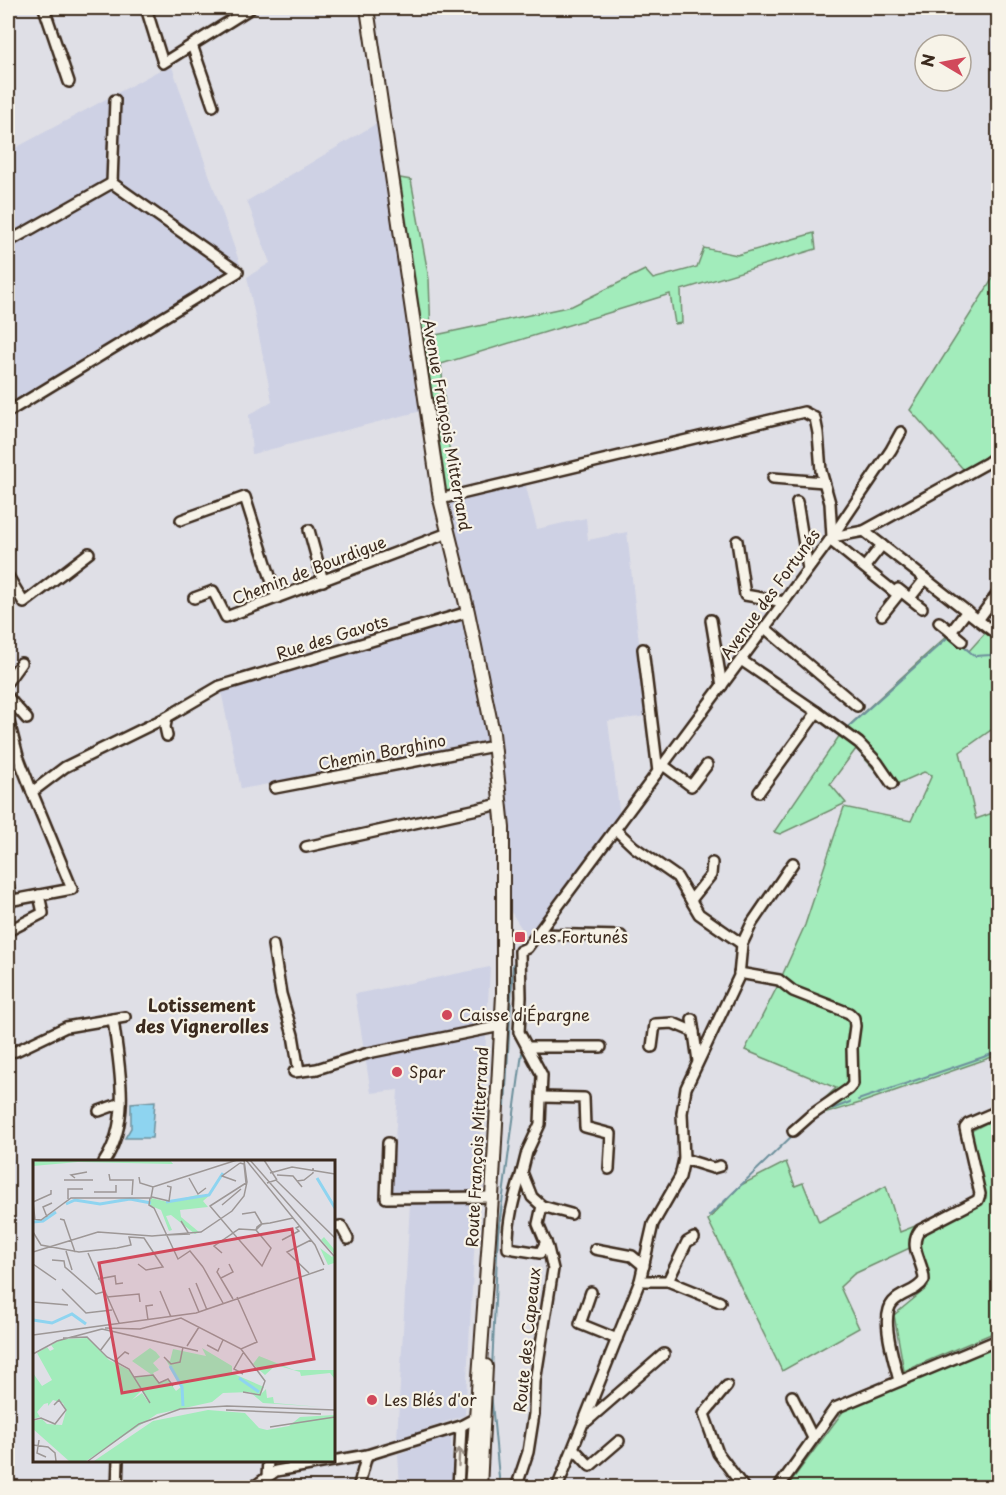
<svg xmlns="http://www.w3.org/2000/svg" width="1006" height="1495" viewBox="0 0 1006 1495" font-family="'Playpen Sans',sans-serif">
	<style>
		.built { fill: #ced1e4 }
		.green { fill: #a2ecbb; stroke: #6e8b6c; stroke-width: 1.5 }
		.water { fill: #8ed4f0; stroke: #6d909c; stroke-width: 1.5 }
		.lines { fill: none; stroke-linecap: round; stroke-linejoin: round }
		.stream { stroke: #6d909c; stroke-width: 2 }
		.street-casing { stroke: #3b2a1e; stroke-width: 14 }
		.secondary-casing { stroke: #3b2a1e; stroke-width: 16 }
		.street { stroke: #f7f3e8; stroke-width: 9 }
		.secondary { stroke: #f7f3e8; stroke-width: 12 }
		.oneway { stroke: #998e83 }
		.poi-dot { fill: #d1495b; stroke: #f7f3e8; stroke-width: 2 }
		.labels { text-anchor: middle; stroke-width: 4.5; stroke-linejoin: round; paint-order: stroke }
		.street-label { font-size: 16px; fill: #3b2a1e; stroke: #f7f3e8 }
		.poi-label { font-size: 16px; fill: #3b2a1e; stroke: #f7f3e8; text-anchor: start }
		.neighbourhood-label { font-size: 18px; font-weight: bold; fill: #3b2a1e; stroke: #f7f3e8 }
		.inset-river { fill: none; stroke: #8ed4f0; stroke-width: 3 }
		.inset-road { fill: none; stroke: #9d9796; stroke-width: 1.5 }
		.view { fill: #d1495b; fill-opacity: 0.15; stroke: #d1495b; stroke-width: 3 }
		.inset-edge { fill: none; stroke: #3b2a1e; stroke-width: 3 }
	</style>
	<rect width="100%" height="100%" fill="#dfdfe6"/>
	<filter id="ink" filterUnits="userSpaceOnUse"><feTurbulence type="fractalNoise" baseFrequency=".0167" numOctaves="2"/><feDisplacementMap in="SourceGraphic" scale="12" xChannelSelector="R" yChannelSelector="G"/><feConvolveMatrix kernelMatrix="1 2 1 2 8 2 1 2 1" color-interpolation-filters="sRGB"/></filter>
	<g filter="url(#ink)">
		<g class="built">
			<path d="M171 64 240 264 8 408V152Z"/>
			<path d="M384 119 425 410 252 454 249 415 272 401 247 277 270 263 247 201Z"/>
			<path d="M524 479 537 529 586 518 588 540 627 532 647 716 608 721 620 817 529 940 504 901 494 742 241 789 220 686 468 612 440 499Z"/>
			<path d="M490 967 465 1415 397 1440 410 1203 392 1193 398 1090 371 1093 355 994Z"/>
			<path d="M447 1437 451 1439 453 1487H400L398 1454Z"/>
		</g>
		<g class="green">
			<path d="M400 178 411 180 429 279 431 336 572 306 645 270 653 279 697 267 704 248 737 255 814 233 816 249 681 290 682 323 675 324 670 294 441 364 453 488 447 494Z"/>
			<path d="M998 270V451L989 457 964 470 910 410Z"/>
			<path d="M951 632 969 651 986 632 998 642V725L960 752 976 819 998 811V1055L860 1103 817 1116 790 1131 836 1088 745 1050 776 989 805 925 844 807 911 821 932 775 924 772 890 787 856 749 830 784 846 803 780 834 774 832 842 732Z"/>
			<path d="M998 1117V1331L904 1371 894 1315 928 1287 918 1244 854 1274 840 1287 859 1328 782 1371 708 1220 741 1185 786 1162 795 1186 803 1183 819 1222 886 1186 900 1232 986 1198 971 1131Z"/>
			<path d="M998 1346V1487L786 1488 847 1406Z"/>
		</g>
		<path class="water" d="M155 1101 152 1138H125L131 1128V1103Z"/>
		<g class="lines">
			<g class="stream">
				<path d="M960 644 975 656 991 655 998 649"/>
				<path d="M847 728 947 638H953"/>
				<path d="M858 1100 998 1052"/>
				<path d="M505 1106 513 964"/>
				<path d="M822 1113 850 1102"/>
				<path d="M709 1216 794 1134"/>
				<path d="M500 1488 491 1392 498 1233 522 1053"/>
			</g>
			<defs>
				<g id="street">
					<path d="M44 8 69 82"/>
					<path d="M146 8 163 63 251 8"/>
					<path d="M192 45 213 106"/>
					<path d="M112 183 115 100"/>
					<path d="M8 242 112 183"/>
					<path d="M8 412 238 272 112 183"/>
					<path d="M773 478 824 482"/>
					<path d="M440 499 804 412 815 418 818 433 821 471 830 503 832 537 527 948 520 951 521 997 519 1032 542 1075 540 1124 527 1152 522 1172 532 1197 542 1206 538 1224 548 1248 553 1269 535 1382 534 1414 528 1452 516 1488"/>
					<path d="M797 502 808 569"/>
					<path d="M181 520 245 497 277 598"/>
					<path d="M309 530 323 581"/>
					<path d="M864 531 978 620 998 593"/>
					<path d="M832 537 864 531 987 463 998 455"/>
					<path d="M832 537 891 450 901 432"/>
					<path d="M830 540 898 595 882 615"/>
					<path d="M737 541 745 595 784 602"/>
					<path d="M867 564 882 545"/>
					<path d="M8 576 24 603 89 553"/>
					<path d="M898 589 922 608"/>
					<path d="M194 598 213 591 226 617 448 533"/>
					<path d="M910 598 925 579"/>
					<path d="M711 620 722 686"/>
					<path d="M978 620 998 635"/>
					<path d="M939 622 962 641"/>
					<path d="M765 628 857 706"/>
					<path d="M951 632 967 611"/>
					<path d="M643 649 658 772"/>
					<path d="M741 660 817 712 759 792"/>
					<path d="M8 681 21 663"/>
					<path d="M8 697 12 702 8 709"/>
					<path d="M12 702 27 719"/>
					<path d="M817 712 859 743 877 762 892 784"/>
					<path d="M8 718 18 756 32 792"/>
					<path d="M167 736 165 727 167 717 220 686 468 612"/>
					<path d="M663 765 691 786 707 765"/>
					<path d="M275 788 494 746"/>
					<path d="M615 829 634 847 677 877 699 914 742 944"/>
					<path d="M306 847 500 804"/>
					<path d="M8 885 11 899"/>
					<path d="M691 900 711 875 712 863"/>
					<path d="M8 901 72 889 32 792 65 767 167 717"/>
					<path d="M8 931 43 913 39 895"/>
					<path d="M537 934 621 936"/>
					<path d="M273 945 281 994 293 1035 299 1071"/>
					<path d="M739 973 779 980 793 991 849 1013 854 1018 855 1026 852 1048 853 1084 849 1089 810 1116 793 1131"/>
					<path d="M113 1019 125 1017"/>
					<path d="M692 1019 698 1061"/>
					<path d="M527 1047H601"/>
					<path d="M652 1047 655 1024 673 1023 694 1032"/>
					<path d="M8 1052 16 1051 66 1027 113 1019C119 1066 132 1120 104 1162"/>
					<path d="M294 1072 317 1069 368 1053 501 1026"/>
					<path d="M542 1097 584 1098 585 1127 611 1134 609 1169"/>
					<path d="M99 1111 121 1103"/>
					<path d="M388 1143 386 1198 492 1197"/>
					<path d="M684 1159 713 1168 720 1166"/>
					<path d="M522 1172C514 1197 507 1222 508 1248L540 1253 546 1242"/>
					<path d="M542 1206 571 1214"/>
					<path d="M333 1227 341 1226 348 1239"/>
					<path d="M595 1249 632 1256 644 1266"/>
					<path d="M640 1281H668L720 1302"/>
					<path d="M668 1281 687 1242 694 1238"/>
					<path d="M591 1292 580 1324 617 1339"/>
					<path d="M899 1381C895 1363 879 1317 893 1302 902 1292 917 1292 924 1280 924 1262 907 1247 920 1230L978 1200 980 1194 965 1128 968 1124 998 1111"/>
					<path d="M727 1386 704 1414 718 1453 744 1488"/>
					<path d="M792 1396 813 1438"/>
					<path d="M587 1421 664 1354"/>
					<path d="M574 1449 590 1466 619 1441"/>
					<path d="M267 1477 268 1460"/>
					<path d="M117 1488 118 1460"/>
					<path d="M252 1488 276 1471 367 1455 461 1426 474 1419"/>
					<path d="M358 1488 367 1455"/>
					<path d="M458 1488 461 1426"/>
					<path d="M557 1488 640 1281 653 1224 680 1177 684 1159 682 1113 686 1088 739 976 742 944 752 923 793 863"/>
					<path d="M778 1488 835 1408 998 1340"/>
				</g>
				<g id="secondary">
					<path d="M367 8 440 499 468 612 493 733 503 828V995L492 1197 471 1488"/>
					<path d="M480 1488 486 1366"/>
				</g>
			</defs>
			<use href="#street" class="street-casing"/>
			<use href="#secondary" class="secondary-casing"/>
			<use href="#street" class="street"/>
			<use href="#secondary" class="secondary"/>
		</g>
		<defs><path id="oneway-shaft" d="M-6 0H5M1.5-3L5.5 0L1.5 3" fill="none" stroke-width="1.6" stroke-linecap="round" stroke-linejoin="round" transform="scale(1.5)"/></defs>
		<use class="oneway" href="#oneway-shaft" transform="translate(459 1457) rotate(-87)"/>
	</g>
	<g class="poi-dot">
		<rect x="514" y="931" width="12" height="12" rx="3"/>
		<circle cx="447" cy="1015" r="6"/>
		<circle cx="397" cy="1072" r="6"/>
		<circle cx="372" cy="1400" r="6"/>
	</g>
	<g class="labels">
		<g class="street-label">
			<text transform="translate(447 425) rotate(80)" y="6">Avenue François Mitterrand</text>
			<text transform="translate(309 570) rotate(-21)" y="6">Chemin de Bourdigue</text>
			<text transform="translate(770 594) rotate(-54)" y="6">Avenue des Fortunés</text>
			<text transform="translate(332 637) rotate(-17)" y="6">Rue des Gavots</text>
			<text transform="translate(382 752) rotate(-11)" y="6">Chemin Borghino</text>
			<text transform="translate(477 1147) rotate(-87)" y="6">Route François Mitterrand</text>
			<text transform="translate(527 1340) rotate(-84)" y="6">Route des Capeaux</text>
		</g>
		<g class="poi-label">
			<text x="532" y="943">Les Fortunés</text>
			<text x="459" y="1021">Caisse d'Épargne</text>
			<text x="409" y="1078">Spar</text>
			<text x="384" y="1406">Les Blés d'or</text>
		</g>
		<g class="neighbourhood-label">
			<text x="202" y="1012">Lotissement<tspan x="202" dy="21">des Vignerolles</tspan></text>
		</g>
	</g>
	<g transform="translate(33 1160)">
		<rect width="302" height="302" fill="#dfdfe6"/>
		<path d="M15 0H137L140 4 45 2 0 6V2ZM164 35H177L170 41 175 47 147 50 148 57 166 72 162 74 138 55 133 56 139 70 136 71 128 50 116 45 118 38 135 42ZM291 77 301 89V103L295 105 287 88 299 97 301 94 288 80ZM55 178 76 200 96 210 109 230 99 240 109 233 116 243 102 217 119 215 99 201 117 188 123 192 127 197 120 203 126 210 120 213 126 223 135 220 143 231 148 227 133 200 137 201 140 189 173 196 169 188 199 206V213L231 227 228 234 233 229 234 238 240 237 241 243 288 247 230 243 217 232 190 233 179 242 124 254 53 301H36L0 269V261L9 259 14 264 29 265 33 251 30 243 20 240 15 246V243L11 244 4 252 7 257 0 259V213L9 226 19 220 4 193 14 187 17 191 21 189 18 185 29 179ZM226 196 261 210H301V218L297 213 268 216 267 212 243 205 232 215 220 204ZM175 250 212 253 226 268 234 270 256 266 267 257 301 255V301H61L120 261Z" fill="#a2ecbb"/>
		<path class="inset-river" d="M284 18 302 48M133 42 176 35 190 13M33 44 42 40 67 44 97 39 118 43M0 62 10 61 23 52M0 160 19 163 39 154 53 164M137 206 149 227 150 246M206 218 226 232"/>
		<path class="inset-road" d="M213 0 282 85 291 105M217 0 301 96M231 0 244 20M207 3 211 4 213 23M237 13 259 7 302 14M76 14 77 20H100L99 35M244 15 260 16 269 27M106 17 107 23 120 27 204 0M42 18 38 15 54 12M156 18 165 34 173 28M31 20H60M203 21 189 16 207 3M264 21 271 20 280 13V8M234 23 243 20 302 78M61 32H83V25M119 37 136 41 138 27 134 26M117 38 116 45 121 48 145 99 157 91 170 107M35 39V29H50M0 41 2 60M0 42 18 34V30M189 45 208 29M209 54 222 52 229 64M14 57 10 47 19 43M0 59 8 60 38 38H118L120 27M27 59 31 60 42 92M237 63 228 64 224 67 223 70 229 64 237 63 260 58M206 69 223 70 238 88 229 106 200 73ZM0 72 8 85 46 92 84 88 98 85 96 77 111 78 130 107 113 110 105 104M132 75 156 74 148 61M249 80 266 71 263 68 267 66M33 91 39 110M0 92 65 72 119 76 168 72 199 51 211 36 214 22 211 0M55 93 86 163M189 93 181 86 200 73 177 46 213 23M19 100 31 101 32 107 63 134 70 132M0 104 23 120M170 107 190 143M186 108 184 112 200 139M276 113 254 92 278 80M188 118 200 112 196 104M65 119 82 116 83 124 90 123M163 123 174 150M156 128 166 152M29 129 53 153 79 150M127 131 138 157M74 137 106 134 107 142M0 142 35 145M115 160 113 146 120 145M72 168 107 169 148 158 208 189 224 182 204 137M69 169 165 191M0 175 163 153 291 109M30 178 54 177 74 197 96 209 117 243M174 185 185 191 190 180M154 186 166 167M208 189 232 221 227 235 210 232M67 191 79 175M210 193 201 209 210 214M0 194 24 181 69 169M131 197 138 204 147 202 150 187M81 202 92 192 96 194M101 217 120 215 126 223 135 219 140 226M193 250 288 254M0 260 8 258 22 264 33 250 26 240 21 245M237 267 302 257M6 280 4 293 13 297M0 285 15 287 22 293 23 301M55 301 106 264 147 249 194 246 302 250"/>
		<path class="view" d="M259 69 281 199 89 233 66 103Z"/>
		<rect width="302" height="302" class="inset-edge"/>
	</g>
	<rect width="1006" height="1495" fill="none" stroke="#f7f3e8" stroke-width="30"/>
	<rect x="15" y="15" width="976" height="1465" fill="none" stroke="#3b2a1e" stroke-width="2" filter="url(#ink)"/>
	<g transform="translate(943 63) rotate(280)"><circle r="28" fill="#f7f3e8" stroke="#aca397" stroke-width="1.5"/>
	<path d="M0-4.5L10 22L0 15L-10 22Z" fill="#d1495b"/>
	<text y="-9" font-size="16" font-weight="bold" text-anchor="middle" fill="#3b2a1e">N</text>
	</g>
</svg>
